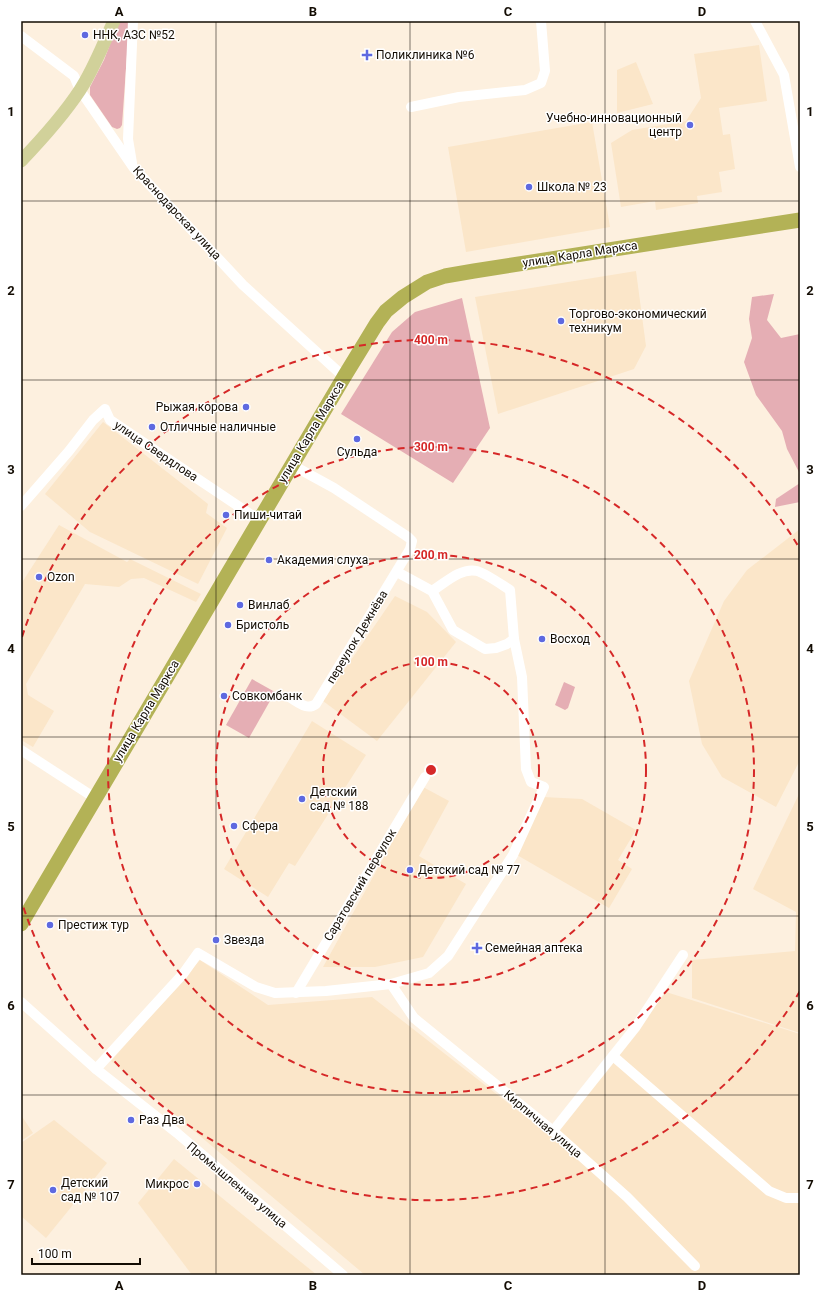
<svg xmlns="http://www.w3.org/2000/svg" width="821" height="1296" viewBox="0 0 821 1296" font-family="Roboto,sans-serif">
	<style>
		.built { fill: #fbe6c9 }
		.green { fill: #e5aeb4 }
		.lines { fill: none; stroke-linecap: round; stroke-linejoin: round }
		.minor { stroke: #fff; stroke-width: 10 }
		.major { stroke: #d1d19a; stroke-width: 13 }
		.highway { stroke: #b3b256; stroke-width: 15 }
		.grid { fill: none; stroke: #130c03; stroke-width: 1; stroke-opacity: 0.55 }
		.ring { fill: none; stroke: #d62828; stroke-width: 2; stroke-dasharray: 7 5 }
		.poi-dot { fill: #5e69e0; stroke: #fff; stroke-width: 1.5 }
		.labels { text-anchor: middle; stroke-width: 3; stroke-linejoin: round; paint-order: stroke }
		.poi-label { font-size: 12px; fill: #130c03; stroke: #fff; text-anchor: start }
		.street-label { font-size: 12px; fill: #130c03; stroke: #fff }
		.centre { fill: #d62828; stroke: #fff; stroke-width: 2 }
		.ring-label { font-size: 12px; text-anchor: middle; font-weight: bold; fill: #d62828; stroke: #fff; stroke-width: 3; stroke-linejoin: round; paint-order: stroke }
		.neatline { fill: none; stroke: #130c03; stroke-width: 1.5 }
		.grid-label { font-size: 13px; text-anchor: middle; font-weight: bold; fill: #130c03 }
	</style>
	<rect width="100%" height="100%" fill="#fdf0df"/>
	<g class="built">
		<path d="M759 45 767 101 719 108 723 135 730 134 735 169 719 172 722 192 697 196 698 203 656 210 655 201 621 207 611 143 632 130 686 121 701 98 694 54Z"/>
		<path d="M636 62 653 104 617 113V70Z"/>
		<path d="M592 122 610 227 466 252 448 147Z"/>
		<path d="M636 271 646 346 634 369 498 414 475 297Z"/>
		<path d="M103 422 208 504 206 513 227 528 198 584 90 532 45 494Z"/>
		<path d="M59 525 127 562 130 559 201 594 196 602 144 578 131 579 119 587 85 584 26 684 28 695 54 711 33 747 21 740V584Z"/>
		<path d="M800 529V760L776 807 722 777 702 744 689 681 724 601 747 570Z"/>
		<path d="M395 596 427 612 456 642 377 741 323 701Z"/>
		<path d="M312 721 366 755 295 866 289 863 268 897 224 869Z"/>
		<path d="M423 787 449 801 419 856 466 884 423 957 375 967H323Z"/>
		<path d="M800 792V1033L692 998V960L795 951 796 912 753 889Z"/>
		<path d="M543 797 582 799 636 830 618 860 632 869 609 908 517 855Z"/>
		<path d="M200 960 268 1005 372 997 553 1138 666 992 800 1034V1275H365L111 1061Z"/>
		<path d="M21 1115 33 1133 21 1141Z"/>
		<path d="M54 1120 107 1163 46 1238 21 1216V1143Z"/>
		<path d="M174 1159 317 1275H192L138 1203Z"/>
	</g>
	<g class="green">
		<path d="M119 21H127L129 26 122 125 120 128 117 129 112 127 90 95V87L104 60Z"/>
		<path d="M774 294 767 320 781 338 800 334V474L787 449 782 431 756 395 744 362 752 338 749 319 752 297Z"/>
		<path d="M462 298 490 428 453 483 341 414 392 332 415 312Z"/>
		<path d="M800 483V502L775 507 776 499Z"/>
		<path d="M252 679 275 692 249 738 226 725Z"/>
		<path d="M564 682 575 687 568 708 565 710 555 705Z"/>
	</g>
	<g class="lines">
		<g class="minor">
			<path d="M755 21 784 75 800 167"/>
			<path d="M21 36 74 76 80 90 133 167 243 285 344 377"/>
			<path d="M411 107 459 97 525 90 541 83 545 71 541 21"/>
			<path d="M132 163 128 139 133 21"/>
			<path d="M21 506 69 451 93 420 105 409 110 420 259 520"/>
			<path d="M397 572 432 591 453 630 485 649 496 648 507 644 514 639"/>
			<path d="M289 697C298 702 307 711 316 704L410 549 412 541 408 537 334 488 292 465"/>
			<path d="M21 750 95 798"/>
			<path d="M391 984 414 1018 553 1131 627 1197 695 1266"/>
			<path d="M296 993 425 777"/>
			<path d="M21 1002 96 1069 177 1133 343 1275"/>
			<path d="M613 1056 769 1191 786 1198H800"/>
			<path d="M96 1069 183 974 198 953 256 987 275 993 326 991 391 984 429 973 448 956 513 855 544 787 531 782 526 769 522 677 514 639 510 590C502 585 485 573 477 571 461 567 445 583 432 591"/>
			<path d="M553 1131 635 1028 683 955"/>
		</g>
		<path class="major" d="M21 161C42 139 63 116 80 90 94 69 103 44 114 21"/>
		<path class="highway" d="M21 924 344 377 377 323 386 311 403 297 427 282 445 276 474 271 800 220"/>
	</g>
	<path class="grid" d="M216 21V1275M410 21V1275M605 21V1275M21 201H800M21 380H800M21 559H800M21 737H800M21 916H800M21 1095H800"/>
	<g class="ring">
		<circle cx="431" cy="770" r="108"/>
		<circle cx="431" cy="770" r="215"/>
		<circle cx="431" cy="770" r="323"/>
		<path d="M800 991A430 430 0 0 1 22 903M22 637A430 430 0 0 1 800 549"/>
	</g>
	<g class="poi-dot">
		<circle cx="85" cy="35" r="4"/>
		<path d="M365 49h4v4h4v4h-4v4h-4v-4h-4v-4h4z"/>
		<circle cx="690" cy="125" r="4"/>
		<circle cx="529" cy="187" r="4"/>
		<circle cx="561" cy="321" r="4"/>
		<circle cx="246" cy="407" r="4"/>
		<circle cx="152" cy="427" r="4"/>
		<circle cx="357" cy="439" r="4"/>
		<circle cx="226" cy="515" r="4"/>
		<circle cx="269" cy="560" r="4"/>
		<circle cx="39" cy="577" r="4"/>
		<circle cx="240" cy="605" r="4"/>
		<circle cx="228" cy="625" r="4"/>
		<circle cx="542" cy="639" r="4"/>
		<circle cx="224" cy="696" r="4"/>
		<circle cx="302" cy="799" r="4"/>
		<circle cx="234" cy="826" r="4"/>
		<circle cx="410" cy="870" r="4"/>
		<circle cx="50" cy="925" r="4"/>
		<circle cx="216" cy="940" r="4"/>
		<path d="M475 942h4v4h4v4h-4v4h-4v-4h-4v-4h4z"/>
		<circle cx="131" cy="1120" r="4"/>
		<circle cx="197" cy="1184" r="4"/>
		<circle cx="53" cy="1190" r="4"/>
	</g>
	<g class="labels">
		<g class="poi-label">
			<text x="93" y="39">ННК, АЗС №52</text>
			<text x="376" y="59">Поликлиника №6</text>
			<text x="682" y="122" text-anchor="end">Учебно-инновационный<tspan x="682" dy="14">центр</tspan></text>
			<text x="537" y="191">Школа № 23</text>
			<text x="569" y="318">Торгово-экономический<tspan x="569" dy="14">техникум</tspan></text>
			<text x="238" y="411" text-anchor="end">Рыжая корова</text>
			<text x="160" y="431">Отличные наличные</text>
			<text x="357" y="456" text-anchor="middle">Сульда</text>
			<text x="234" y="519">Пиши-читай</text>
			<text x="277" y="564">Академия слуха</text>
			<text x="47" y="581">Ozon</text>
			<text x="248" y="609">Винлаб</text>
			<text x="236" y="629">Бристоль</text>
			<text x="550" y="643">Восход</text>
			<text x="232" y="700">Совкомбанк</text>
			<text x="310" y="796">Детский<tspan x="310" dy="14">сад № 188</tspan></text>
			<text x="242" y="830">Сфера</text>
			<text x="418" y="874">Детский сад № 77</text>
			<text x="58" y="929">Престиж тур</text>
			<text x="224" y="944">Звезда</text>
			<text x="485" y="952">Семейная аптека</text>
			<text x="139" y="1124">Раз Два</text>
			<text x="61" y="1187">Детский<tspan x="61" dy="14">сад № 107</tspan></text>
			<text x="189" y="1188" text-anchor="end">Микрос</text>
		</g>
		<g class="street-label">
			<text transform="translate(177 213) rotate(47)" y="4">Краснодарская улица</text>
			<text transform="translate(580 254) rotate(-9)" y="4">улица Карла Маркса</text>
			<text transform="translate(311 432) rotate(-59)" y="4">улица Карла Маркса</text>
			<text transform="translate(156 451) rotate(34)" y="4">улица Свердлова</text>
			<text transform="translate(357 637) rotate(-59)" y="4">переулок Дежнёва</text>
			<text transform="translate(146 711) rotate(-59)" y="4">улица Карла Маркса</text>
			<text transform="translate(360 885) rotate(-59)" y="4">Саратовский переулок</text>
			<text transform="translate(543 1124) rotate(40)" y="4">Кирпичная улица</text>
			<text transform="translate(237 1185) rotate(40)" y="4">Промышленная улица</text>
		</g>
	</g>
	<circle cx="431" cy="770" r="6" class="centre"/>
	<g class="ring-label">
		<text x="431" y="344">400 m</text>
		<text x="431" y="451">300 m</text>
		<text x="431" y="559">200 m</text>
		<text x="431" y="666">100 m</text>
	</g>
	<rect width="821" height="1296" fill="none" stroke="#ffffff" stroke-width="44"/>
	<path d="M32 1258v6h108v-6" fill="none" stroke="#130c03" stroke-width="2"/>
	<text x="38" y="1258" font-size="12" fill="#130c03" stroke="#ffffff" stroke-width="3" paint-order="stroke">100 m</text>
	<rect x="22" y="22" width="777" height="1252" class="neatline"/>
	<g class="grid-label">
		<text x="119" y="16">A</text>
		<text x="313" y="16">B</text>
		<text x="508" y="16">C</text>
		<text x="702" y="16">D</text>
		<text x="11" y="116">1</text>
		<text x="810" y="116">1</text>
		<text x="11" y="295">2</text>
		<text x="810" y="295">2</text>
		<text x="11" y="474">3</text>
		<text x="810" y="474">3</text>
		<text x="11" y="653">4</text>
		<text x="810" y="653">4</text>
		<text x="11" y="831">5</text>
		<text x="810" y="831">5</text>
		<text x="11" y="1010">6</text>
		<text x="810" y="1010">6</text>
		<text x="11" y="1189">7</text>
		<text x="810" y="1189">7</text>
		<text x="119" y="1290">A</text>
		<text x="313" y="1290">B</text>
		<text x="508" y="1290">C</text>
		<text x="702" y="1290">D</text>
	</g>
</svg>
